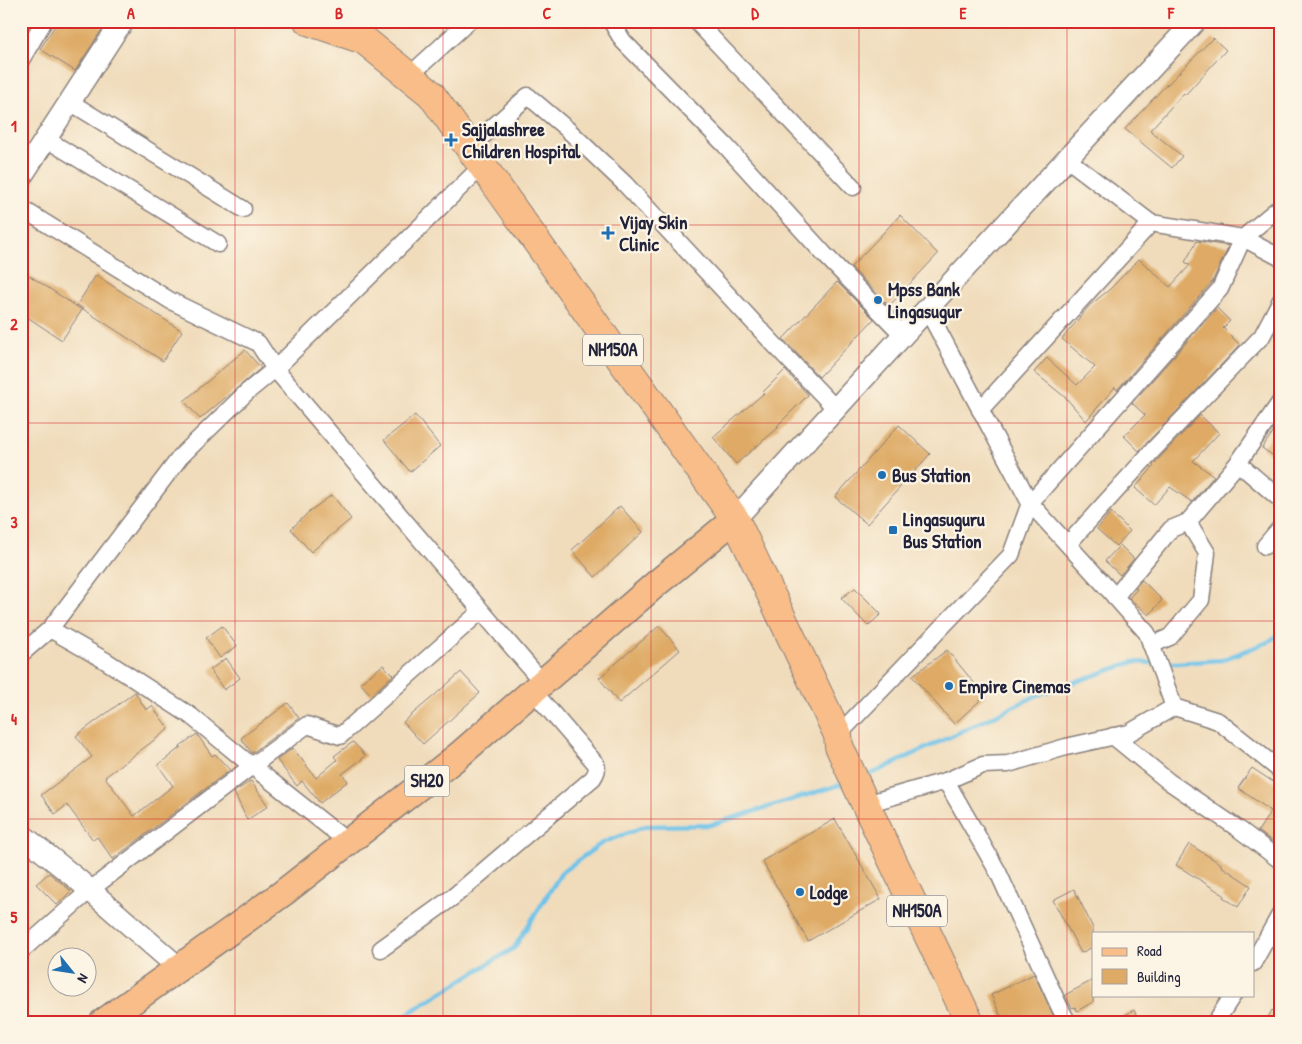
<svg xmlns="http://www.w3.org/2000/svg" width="1302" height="1044" viewBox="0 0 1302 1044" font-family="'Patrick Hand',sans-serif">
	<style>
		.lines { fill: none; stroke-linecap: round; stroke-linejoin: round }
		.stream { stroke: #6cc2e9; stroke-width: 4.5 }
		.building { fill: #deaa65 }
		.minor-casing { stroke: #897f7b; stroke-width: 19 }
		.tertiary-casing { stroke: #897f7b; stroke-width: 24 }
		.primary-casing { stroke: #897f7b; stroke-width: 29 }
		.trunk-casing { stroke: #897f7b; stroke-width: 30 }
		.minor { stroke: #fff; stroke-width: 16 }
		.tertiary { stroke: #fff; stroke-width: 21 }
		.primary { stroke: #f8bd88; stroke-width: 26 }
		.trunk { stroke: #f8bd88; stroke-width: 28 }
		.grid { fill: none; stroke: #d62828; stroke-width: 1; stroke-opacity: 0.55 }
		.poi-dot { fill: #1f6fb2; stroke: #fcf5e5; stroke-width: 2 }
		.labels { text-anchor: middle; stroke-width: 4.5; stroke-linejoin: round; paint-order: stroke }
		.shield { fill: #fcf5e5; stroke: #63616e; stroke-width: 1 }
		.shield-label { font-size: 18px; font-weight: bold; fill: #22223b }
		.poi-label { font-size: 19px; font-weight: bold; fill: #22223b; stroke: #fcf5e5; text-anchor: start }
		.neatline { fill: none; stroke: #d62828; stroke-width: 2 }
		.grid-label { font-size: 16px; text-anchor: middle; font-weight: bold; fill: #d62828 }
	</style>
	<rect width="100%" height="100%" fill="#fcf5e5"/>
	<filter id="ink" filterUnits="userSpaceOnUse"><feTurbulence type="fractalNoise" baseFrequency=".02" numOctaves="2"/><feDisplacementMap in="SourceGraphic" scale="10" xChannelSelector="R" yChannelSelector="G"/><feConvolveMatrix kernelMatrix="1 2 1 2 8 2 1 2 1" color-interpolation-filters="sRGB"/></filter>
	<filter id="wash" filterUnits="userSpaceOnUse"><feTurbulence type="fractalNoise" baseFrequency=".0096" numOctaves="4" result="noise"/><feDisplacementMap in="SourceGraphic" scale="20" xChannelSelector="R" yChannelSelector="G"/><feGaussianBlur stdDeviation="1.12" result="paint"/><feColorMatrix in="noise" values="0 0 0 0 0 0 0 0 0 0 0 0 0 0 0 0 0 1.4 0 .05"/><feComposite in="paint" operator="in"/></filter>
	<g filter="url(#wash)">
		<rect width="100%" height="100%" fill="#f0dcbb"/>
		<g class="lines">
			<g class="stream">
				<path d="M1161 663H1177L1222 660 1268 642 1281 633"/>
				<path d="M863 777 878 771 1040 694 1133 662 1154 663"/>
				<path d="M395 1023 410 1012 514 948 562 872 602 843 646 826 710 825 846 783"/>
			</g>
		</g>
		<g id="blocks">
			<g class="building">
				<path d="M58 21H92L103 28 75 71 40 49Z"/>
				<path d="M1213 38 1226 50 1185 95 1184 93 1150 130 1182 156 1172 168 1125 129 1167 84V85Z"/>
				<path d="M900 215 938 254 889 306 851 267Z"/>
				<path d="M1197 241 1229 246 1212 282 1117 390 1115 387 1086 421 1066 398 1034 372 1047 358 1077 385 1095 367 1062 339 1090 305 1109 290 1139 259 1170 287 1190 265 1185 262Z"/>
				<path d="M21 270 82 310 62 340 21 313Z"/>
				<path d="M96 275 182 331 163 361 77 305Z"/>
				<path d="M837 282 874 319 819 377 783 339Z"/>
				<path d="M1217 308 1230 321 1223 328 1240 345 1139 451 1124 436 1145 415 1132 403Z"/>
				<path d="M245 350 261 368 200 419 184 401Z"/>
				<path d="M785 370 808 395 777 426 779 427 736 464 713 437 764 393 763 392Z"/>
				<path d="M415 415 440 446 410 472 384 440Z"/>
				<path d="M1200 415 1219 433 1193 461 1214 476 1192 502 1170 487 1154 505 1135 488 1154 466 1153 465Z"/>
				<path d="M1281 421V461L1262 448Z"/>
				<path d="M899 425 930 454 867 524 835 497Z"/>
				<path d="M332 495 351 519 311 552 291 529 311 510Z"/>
				<path d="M620 506 643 532 595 577 572 550Z"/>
				<path d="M1111 512 1130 531 1116 546 1097 529Z"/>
				<path d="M1120 545 1134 559 1120 575 1105 561Z"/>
				<path d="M1142 580 1162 600 1149 615 1129 598 1137 589 1135 588Z"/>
				<path d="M855 588 881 614 868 626 841 598Z"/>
				<path d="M222 626 237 646 220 658 206 638Z"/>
				<path d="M659 626 680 650 619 703 599 678Z"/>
				<path d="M947 650 985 696 954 724 912 676Z"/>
				<path d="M226 658 240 678 224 690 210 670Z"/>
				<path d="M383 665 393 675 371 695 360 683Z"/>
				<path d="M461 672 480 693 423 744 403 722 435 695Z"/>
				<path d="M135 692 146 710 152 706 169 729 105 777 134 816 173 786 158 765 181 747 180 746 197 734 212 756 215 754 230 770 113 859 97 837 93 840 67 805 55 814 41 795 92 757 76 736Z"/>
				<path d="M288 703 299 718 252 753 241 738Z"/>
				<path d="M353 742 366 756 342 774 348 781 320 803 302 781 297 786 277 760 293 748 316 778 337 760 334 756Z"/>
				<path d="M1252 768 1281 787V830L1273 842 1258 831 1271 811 1238 788Z"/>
				<path d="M251 781 268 806 247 820 234 792Z"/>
				<path d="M835 819 881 899 808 941 762 861Z"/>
				<path d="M1189 844 1221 864V866L1251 886 1238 907 1223 897 1224 895 1176 865Z"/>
				<path d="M49 873 71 891 57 905 36 884Z"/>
				<path d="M1074 889 1093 928V947L1081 953 1053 900Z"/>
				<path d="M1034 974 1054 1017 1042 1023H1004L991 995Z"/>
				<path d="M1093 980V1002L1077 1011 1075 1007 1072 1008 1065 995Z"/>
				<path d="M1134 1010 1140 1023H1110Z"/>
				<path d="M1272 1010 1281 1015V1023H1265Z"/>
			</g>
		</g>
	</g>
	<g filter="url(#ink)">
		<use href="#blocks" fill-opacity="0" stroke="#897f7b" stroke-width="1"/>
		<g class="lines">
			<defs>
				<g id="minor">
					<path d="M611 21 623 41 725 145 824 254 903 335"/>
					<path d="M696 21 853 187"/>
					<path d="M21 60 44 21"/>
					<path d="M409 76 469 21"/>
					<path d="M70 102 243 209"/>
					<path d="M46 139 218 244"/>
					<path d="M469 148 528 96 567 129 625 184 770 340 836 409"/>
					<path d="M1067 159 1151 223 1243 238 1275 211 1281 214"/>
					<path d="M482 166 275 369 543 683"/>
					<path d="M21 208 171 301 258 343 275 369 247 392 181 456 50 629"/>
					<path d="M980 410 1151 223"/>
					<path d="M1238 463 1281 500"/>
					<path d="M1068 544 1153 450 1262 336 1281 300"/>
					<path d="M1265 546 1281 527"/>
					<path d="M1115 597 1171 529 1188 522 1238 463 1281 401"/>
					<path d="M1151 645 1170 637 1201 600 1207 553 1188 522"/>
					<path d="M21 654 50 629 106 661 191 716 252 766 307 725 340 736 481 611"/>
					<path d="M1174 707 1147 633 1101 581 1030 503 1220 289 1243 238 1281 258"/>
					<path d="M838 735 1011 555 1030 503 927 309"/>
					<path d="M1113 736 1168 781 1240 830 1281 861"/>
					<path d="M946 781 998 872 1059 1006 1068 1023"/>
					<path d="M866 804 946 781 983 765 1008 764 1066 747 1129 733 1174 707 1218 721 1281 771"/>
					<path d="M381 949 453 897 593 778C596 773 598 770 596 764L533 691"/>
					<path d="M21 951 90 890 252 766 348 842"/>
					<path d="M1253 963 1281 913"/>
					<path d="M1215 1023 1233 995"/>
				</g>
				<g id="tertiary">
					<path d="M21 177 117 29 124 21"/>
					<path d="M735 519 927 309 1195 21"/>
					<path d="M21 834 77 879 179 968"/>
				</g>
				<path id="primary" d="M102 1023 283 893 458 756 657 583 735 519"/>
				<path id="trunk" d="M308 21 364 40 431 94 735 519 838 735 839 746 863 799 970 1023"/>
			</defs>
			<use href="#minor" class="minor-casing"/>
			<use href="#tertiary" class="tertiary-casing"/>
			<use href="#primary" class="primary-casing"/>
			<use href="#trunk" class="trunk-casing"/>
			<use href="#minor" class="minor"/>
			<use href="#tertiary" class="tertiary"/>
			<use href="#primary" class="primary"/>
			<use href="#trunk" class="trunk"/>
		</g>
	</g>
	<path class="grid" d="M235 21V1023M443 21V1023M651 21V1023M859 21V1023M1067 21V1023M21 225H1281M21 423H1281M21 621H1281M21 819H1281"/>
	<g class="poi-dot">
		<path d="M448.5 132.5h5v5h5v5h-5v5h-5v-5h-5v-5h5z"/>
		<path d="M605.5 225.5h5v5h5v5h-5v5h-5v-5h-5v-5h5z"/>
		<circle cx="878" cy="300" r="5"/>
		<circle cx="882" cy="475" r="5"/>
		<rect x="888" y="525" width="10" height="10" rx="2.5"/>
		<circle cx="949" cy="686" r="5"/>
		<circle cx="800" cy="892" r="5"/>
	</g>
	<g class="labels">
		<g class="shield">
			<rect x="583" y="334.5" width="60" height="31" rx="4"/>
			<rect x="404.5" y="765.5" width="45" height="31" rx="4"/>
			<rect x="887" y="895.5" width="60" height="31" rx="4"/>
		</g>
		<g class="shield-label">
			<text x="613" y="356">NH150A</text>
			<text x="427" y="787">SH20</text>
			<text x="917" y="917">NH150A</text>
		</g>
		<g class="poi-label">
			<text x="462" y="136">Sajjalashree<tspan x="462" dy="22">Children Hospital</tspan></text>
			<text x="619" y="229">Vijay Skin<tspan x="619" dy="22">Clinic</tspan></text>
			<text x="888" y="296">Mpss Bank<tspan x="888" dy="22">Lingasugur</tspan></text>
			<text x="892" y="482">Bus Station</text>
			<text x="903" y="526">Lingasuguru<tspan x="903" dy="22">Bus Station</tspan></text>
			<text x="959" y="693">Empire Cinemas</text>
			<text x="810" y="899">Lodge</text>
		</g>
	</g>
	<rect width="1302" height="1044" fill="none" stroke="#fcf5e5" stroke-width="55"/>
	<rect x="1092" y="932" width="162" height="65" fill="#fcf5e5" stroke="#a5a1a1"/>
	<rect x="1102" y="948" width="25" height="8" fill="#f8bd88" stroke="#a5a1a1"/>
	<text x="1137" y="956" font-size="15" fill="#22223b">Road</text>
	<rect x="1102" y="969" width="25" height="15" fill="#deaa65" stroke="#a5a1a1"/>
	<text x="1137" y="982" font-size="15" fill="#22223b">Building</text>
	<g transform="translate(72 972) rotate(120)"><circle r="24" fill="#fcf5e5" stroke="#a5a1a1"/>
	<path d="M0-4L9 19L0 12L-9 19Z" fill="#1f6fb2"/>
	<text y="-8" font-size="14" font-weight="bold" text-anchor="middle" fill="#22223b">N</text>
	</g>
	<rect x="28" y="28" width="1246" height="988" class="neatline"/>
	<g class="grid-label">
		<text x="131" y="19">A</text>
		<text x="339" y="19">B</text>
		<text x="547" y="19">C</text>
		<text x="755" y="19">D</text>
		<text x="963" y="19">E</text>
		<text x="1171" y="19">F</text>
		<text x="14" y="132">1</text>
		<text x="14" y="330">2</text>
		<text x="14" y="528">3</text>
		<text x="14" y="725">4</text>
		<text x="14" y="923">5</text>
	</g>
</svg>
